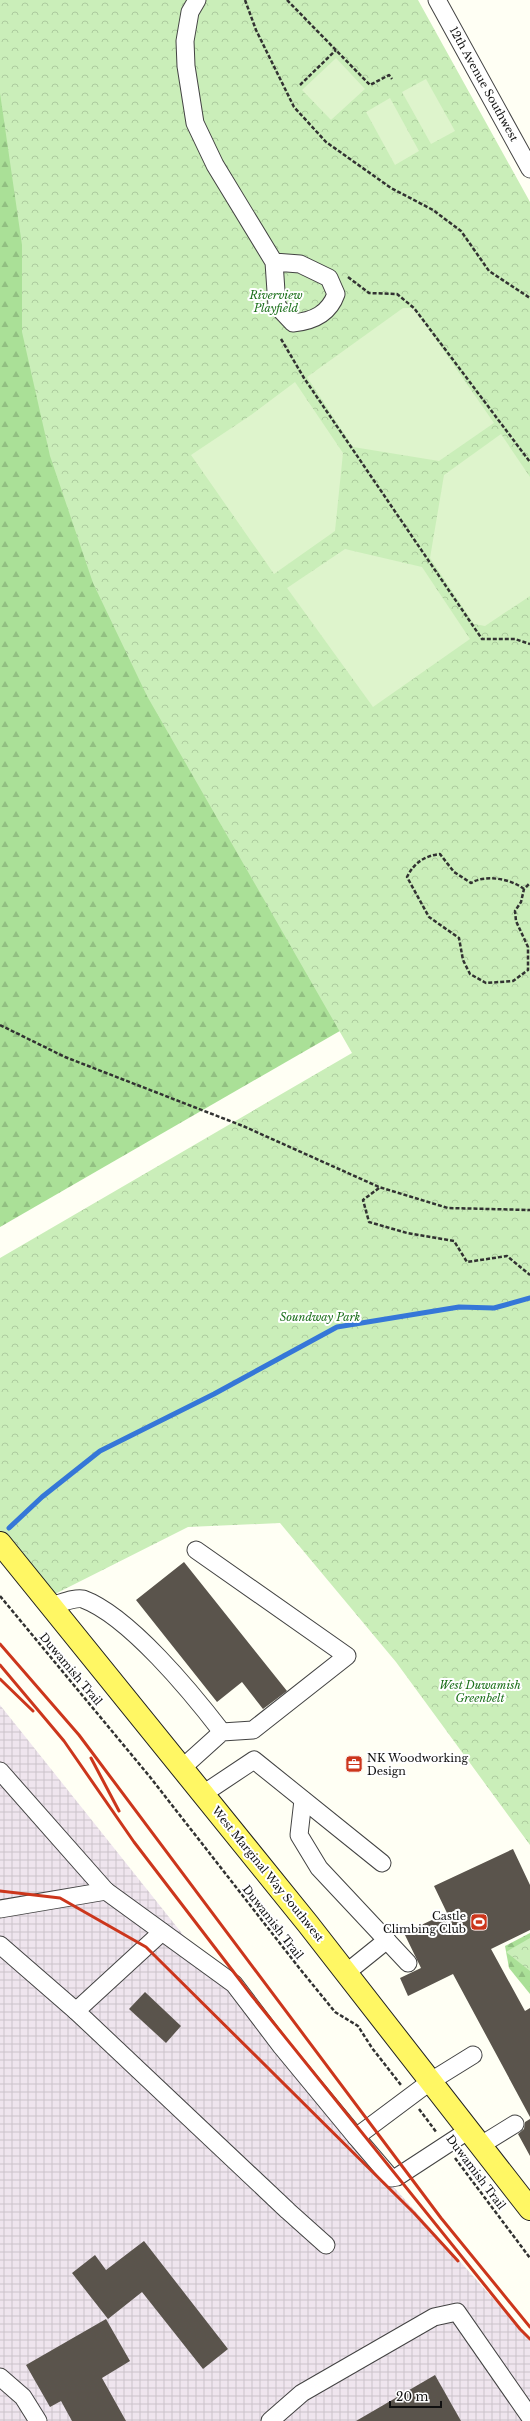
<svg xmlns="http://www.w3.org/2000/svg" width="530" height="2421" viewBox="0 0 530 2421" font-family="'Libre Baskerville',serif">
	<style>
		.industrial { fill: url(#industrial-grid) }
		.forest { fill: url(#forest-firs) }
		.park { fill: url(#park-crowns) }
		.pitch { fill: #def4cc }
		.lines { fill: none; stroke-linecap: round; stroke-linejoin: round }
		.stream { stroke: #3577d8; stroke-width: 5 }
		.building { fill: #5a544c }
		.minor-casing { stroke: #434343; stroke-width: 19 }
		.major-casing { stroke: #212121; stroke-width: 24 }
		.path { stroke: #323232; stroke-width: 2.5; stroke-dasharray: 4 2; stroke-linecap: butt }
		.minor { stroke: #fff; stroke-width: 17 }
		.major { stroke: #fff764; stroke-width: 22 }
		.rail { stroke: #cc361c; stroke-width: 3 }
		.labels { text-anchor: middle; stroke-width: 4; stroke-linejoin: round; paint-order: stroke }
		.street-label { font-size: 11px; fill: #101010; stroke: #fff }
		.park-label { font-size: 11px; font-style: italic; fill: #1b6f1a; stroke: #fff }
		.poi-label { font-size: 11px; fill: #101010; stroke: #fff; text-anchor: start }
	</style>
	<defs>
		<pattern id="industrial-grid" width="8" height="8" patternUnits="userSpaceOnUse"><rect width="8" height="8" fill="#efe5ee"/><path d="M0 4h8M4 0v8" fill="none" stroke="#ccc3cb"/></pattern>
		<pattern id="forest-firs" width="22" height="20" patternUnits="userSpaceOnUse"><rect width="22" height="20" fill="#aae097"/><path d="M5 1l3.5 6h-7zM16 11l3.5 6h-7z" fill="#91bf81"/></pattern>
		<pattern id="park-crowns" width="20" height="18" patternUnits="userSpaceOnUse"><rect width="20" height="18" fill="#caeeb9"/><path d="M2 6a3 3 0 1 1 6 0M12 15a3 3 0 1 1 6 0" fill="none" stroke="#accb9e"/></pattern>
	</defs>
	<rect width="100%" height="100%" fill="#fffff4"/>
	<path class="industrial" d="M0 1705 302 2084 530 2340V2421H0Z"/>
	<g class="forest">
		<path d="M0 0 404 994 0 1227Z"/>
		<path d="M530 1933V1994L509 1968 505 1946Z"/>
	</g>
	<g class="park">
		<path d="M0 0H418L530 202V1845L396 1662 280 1523 188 1527 51 1596 0 1533V1258L352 1053 147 696 93 583 50 456 22 332V245L0 93Z"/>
		<path d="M530 1938V1971L506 1952Z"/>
	</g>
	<g class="pitch">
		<path d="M336 58 365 89 331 120 302 90Z"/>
		<path d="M426 79 455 131 431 144 402 92Z"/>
		<path d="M390 98 419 151 395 165 366 112Z"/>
		<path d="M403 308H414L494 423 439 461 353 447 307 377Z"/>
		<path d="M295 382 343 453 335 531 274 574 191 455 251 415Z"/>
		<path d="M501 434 530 477V596L485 626 474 624 430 558 444 475Z"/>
		<path d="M345 549 422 567 470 639 373 707 287 588Z"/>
	</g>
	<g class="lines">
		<path class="stream" d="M9 1528 42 1497 100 1451 214 1394 337 1327 459 1307 494 1308 530 1298"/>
	</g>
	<g class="building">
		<path d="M184 1562 287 1691 263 1709 242 1682 217 1702 136 1600Z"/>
		<path d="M513 1849 530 1885V1930L491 1949 525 2011 530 2008V2117L453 1974 408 1996 400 1978 421 1968 404 1933 447 1913 434 1886Z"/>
		<path d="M145 1992 181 2026 166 2043 129 2009Z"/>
		<path d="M530 2119V2156L518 2134 524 2129 525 2122Z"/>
		<path d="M144 2241 228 2349 203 2369 142 2292 108 2319 72 2273 95 2255 106 2270Z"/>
		<path d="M106 2319 130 2361 102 2378 126 2421H72L61 2401 50 2407 26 2365Z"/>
		<path d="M435 2375 461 2421H356Z"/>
	</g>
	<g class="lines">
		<defs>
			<g id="minor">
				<path d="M197 0 190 12 185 41 186 66 195 123 215 165 274 262 277 306 293 323C313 321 329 314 336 294L329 278 300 264 274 262"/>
				<path d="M437 0 530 169"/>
				<path d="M50 1606C59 1604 75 1597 83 1599 129 1616 192 1693 222 1732"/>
				<path d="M181 1769 222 1732 253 1730 347 1656 196 1550"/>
				<path d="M0 1771 106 1891 0 1909"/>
				<path d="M203 1794 254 1760 382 1863"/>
				<path d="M303 1800 299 1835 319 1868 408 1963"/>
				<path d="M106 1891 234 1984 281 2046 356 2137 431 2081 473 2055"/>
				<path d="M162 1932 76 2011 288 2211 326 2245"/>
				<path d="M0 1945 76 2011"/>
				<path d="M346 1973 387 1940"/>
				<path d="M356 2137 391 2178 397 2177 469 2130"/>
				<path d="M481 2145 515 2124"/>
				<path d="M0 2377 23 2397 38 2421"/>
				<path d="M270 2421 302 2393 434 2317 457 2312 530 2417"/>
			</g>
			<path id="major" d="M0 1543 308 1924 530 2209"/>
		</defs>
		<use href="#minor" class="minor-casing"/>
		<use href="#major" class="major-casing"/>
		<g class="path">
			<path d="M245 0 256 30 294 107 326 142 391 188 433 210 461 231 489 271 530 298"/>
			<path d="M287 0 370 85 389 75 392 79"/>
			<path d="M300 85 336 50"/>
			<path d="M348 277 369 293 397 294 414 308 530 462"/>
			<path d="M281 339 304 378 482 639H515L530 644"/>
			<path d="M524 889C511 879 486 874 471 883L454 872 440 854C424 856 414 863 407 877L429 917 459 938 463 960 470 974 486 983 513 981 528 970V947L516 921 515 911 521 902 524 889 530 883"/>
			<path d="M0 1025 65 1057 243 1126 379 1187 448 1208 530 1210"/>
			<path d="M379 1188 363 1200 369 1222 407 1233 454 1241 467 1262 507 1256 530 1275"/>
			<path d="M0 1596 150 1777 300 1969 335 2012 358 2026 372 2048 401 2085"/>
			<path d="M419 2109 437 2133"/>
			<path d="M455 2158 530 2258"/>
		</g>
		<use href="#minor" class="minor"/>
		<use href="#major" class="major"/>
		<g class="rail">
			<path d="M0 1644 79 1735 441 2218 530 2327"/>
			<path d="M0 1665 64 1741 134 1842 252 1996 520 2329 530 2339"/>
			<path d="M0 1679 33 1711"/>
			<path d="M91 1758 119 1811"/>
			<path d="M0 1891 60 1898 146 1947 414 2213 458 2261"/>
		</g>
	</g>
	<defs>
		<symbol id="office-square" viewBox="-11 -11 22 22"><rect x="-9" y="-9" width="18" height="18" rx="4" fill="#cc361c" stroke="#fff"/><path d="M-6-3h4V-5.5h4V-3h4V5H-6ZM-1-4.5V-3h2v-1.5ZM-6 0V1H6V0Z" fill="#fff"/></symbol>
		<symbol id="stadium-square" viewBox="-11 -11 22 22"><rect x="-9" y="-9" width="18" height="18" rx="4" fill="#cc361c" stroke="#fff"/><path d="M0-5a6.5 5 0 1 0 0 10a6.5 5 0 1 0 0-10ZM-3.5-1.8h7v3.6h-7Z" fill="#fff"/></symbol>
	</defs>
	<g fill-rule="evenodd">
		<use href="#office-square" x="344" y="1754" width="20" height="20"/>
		<use href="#stadium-square" x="469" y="1912" width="20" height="20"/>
	</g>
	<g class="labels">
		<g class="street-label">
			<text transform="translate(484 84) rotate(61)" y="4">12th Avenue Southwest</text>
			<text transform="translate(71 1669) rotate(50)" y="4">Duwamish Trail</text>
			<text transform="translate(268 1874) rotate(51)" y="4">West Marginal Way Southwest</text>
			<text transform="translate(273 1922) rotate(52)" y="4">Duwamish Trail</text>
			<text transform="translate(476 2172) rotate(53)" y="4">Duwamish Trail</text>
		</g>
		<g class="park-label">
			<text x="276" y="299">Riverview<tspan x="276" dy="13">Playfield</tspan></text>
			<text x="320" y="1321">Soundway Park</text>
			<text x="480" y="1689">West Duwamish<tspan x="480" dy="13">Greenbelt</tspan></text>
		</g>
		<g class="poi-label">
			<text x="367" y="1762">NK Woodworking<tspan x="367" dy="13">Design</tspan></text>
			<text x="466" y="1920" text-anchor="end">Castle<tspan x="466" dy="13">Climbing Club</tspan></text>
		</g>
	</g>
	<path d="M390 2401v6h51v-6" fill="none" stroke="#101010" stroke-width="2"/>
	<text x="396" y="2401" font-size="12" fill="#101010" stroke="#ffffff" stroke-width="3" paint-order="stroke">20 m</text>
</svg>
